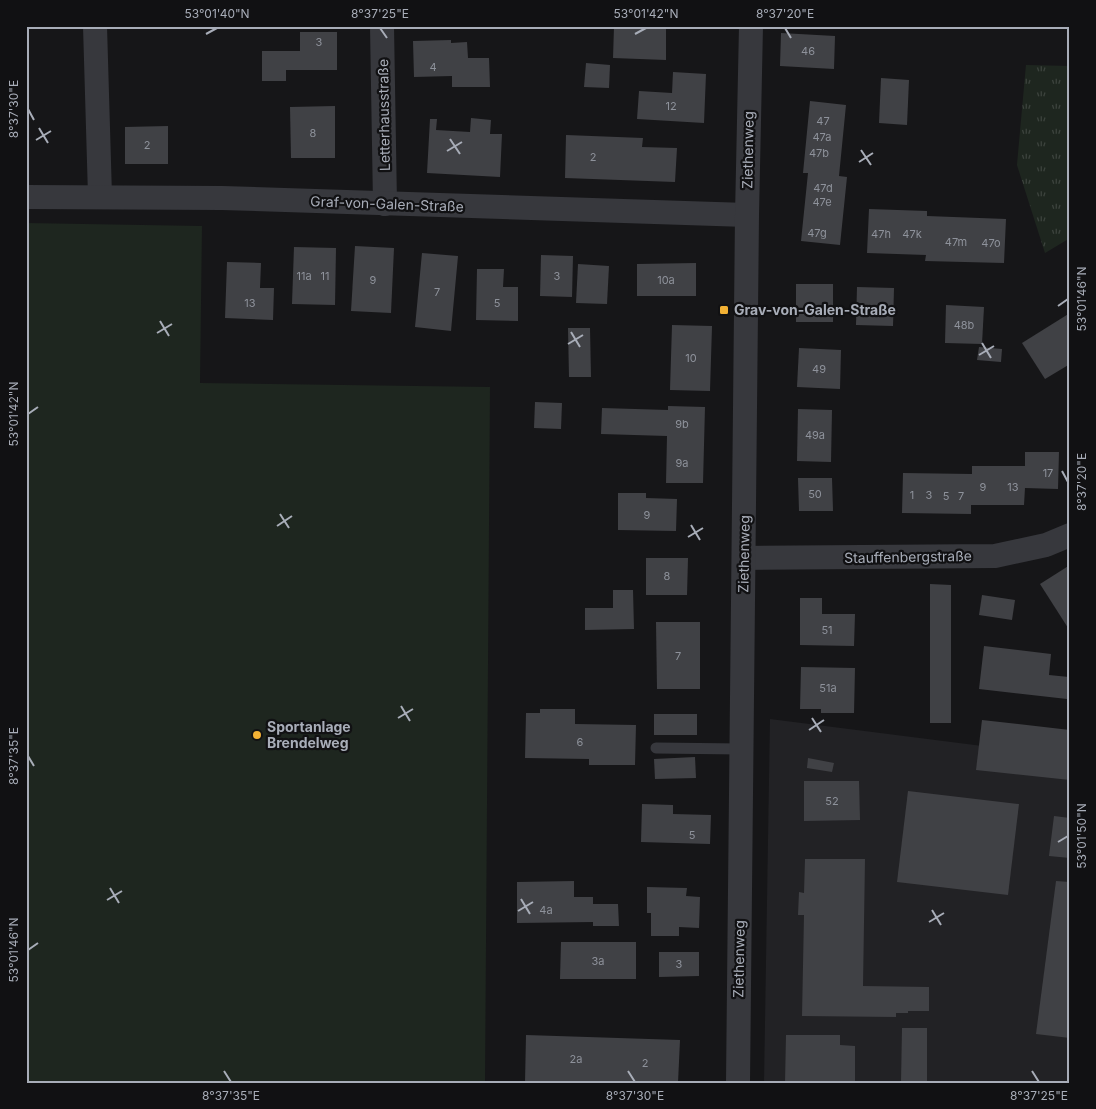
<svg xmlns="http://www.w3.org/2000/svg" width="1096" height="1109" viewBox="0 0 1096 1109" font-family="Inter,sans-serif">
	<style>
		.built { fill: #222225 }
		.park { fill: url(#park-tufts) }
		.pitch { fill: #1e261f }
		.building { fill: #404145 }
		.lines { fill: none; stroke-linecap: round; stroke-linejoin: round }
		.service { stroke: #37383d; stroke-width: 11 }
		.minor { stroke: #37383d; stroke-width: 24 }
		.ticks { fill: none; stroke: #a8adb8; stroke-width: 2 }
		.poi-dot { fill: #f2b134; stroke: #111113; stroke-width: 2 }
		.labels { text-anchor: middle; stroke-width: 4.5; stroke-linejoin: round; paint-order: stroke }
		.number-label { font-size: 11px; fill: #8e929b }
		.street-label { font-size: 14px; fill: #a8adb8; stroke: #111113 }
		.poi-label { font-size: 14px; font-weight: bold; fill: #a8adb8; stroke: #111113; text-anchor: start }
		.neatline { fill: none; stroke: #a8adb8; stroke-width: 2 }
		.ticks-label { font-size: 12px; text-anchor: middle; fill: #a8adb8 }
	</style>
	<defs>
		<pattern id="park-tufts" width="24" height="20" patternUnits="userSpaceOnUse" patternTransform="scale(1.25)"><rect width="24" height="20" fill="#1e261f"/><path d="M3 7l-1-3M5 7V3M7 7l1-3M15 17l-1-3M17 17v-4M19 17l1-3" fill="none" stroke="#3c433d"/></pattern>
	</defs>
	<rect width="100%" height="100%" fill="#161618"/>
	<path class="built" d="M770 719 1070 757V1083H764Z"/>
	<path class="park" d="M1026 65 1070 66V238L1045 253 1017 165Z"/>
	<path class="pitch" d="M26 223 202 226 200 383 490 387 485 1083H26Z"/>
	<g class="building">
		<path d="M614 26H666V60L613 58Z"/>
		<path d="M300 32H337V70H286V81H262V51H300Z"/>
		<path d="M781 33 835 36 834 69 780 66Z"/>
		<path d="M451 40V43L467 42 468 58H489L490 87H452V76L414 77 413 41Z"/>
		<path d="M586 63 610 65 609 88 584 87Z"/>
		<path d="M673 72 706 74 704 123 637 119 639 91 672 93Z"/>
		<path d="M881 78 909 80 907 125 879 123Z"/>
		<path d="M810 101 846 105 839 176 847 177 840 245 801 241 808 173H803Z"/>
		<path d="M335 106V158H291L290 107Z"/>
		<path d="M471 118 491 120 490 134H502L500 177 427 173 430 119H437L436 130 470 132Z"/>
		<path d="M168 126V164H125V127Z"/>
		<path d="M566 135 643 138 642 147 677 148 675 182 565 178Z"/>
		<path d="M869 209 927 211V216L1006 219 1004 263 925 261 926 255 867 253Z"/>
		<path d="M355 246 394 248 391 313 351 311Z"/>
		<path d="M294 247 336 248 335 305 292 304Z"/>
		<path d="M422 253 458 256 451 331 415 327Z"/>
		<path d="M541 255 573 256 572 297 540 296Z"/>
		<path d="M227 262 261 263 260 288H274L273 320 225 318Z"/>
		<path d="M696 263V296H637V264Z"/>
		<path d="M578 264 609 266 607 304 576 303Z"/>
		<path d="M477 269H504L503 287H518V321L476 320Z"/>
		<rect x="796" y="284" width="37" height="38"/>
		<path d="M857 287 894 288 893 326 856 325Z"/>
		<path d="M946 305 984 307 982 344 945 343Z"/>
		<path d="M1070 313V364L1045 379 1022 343Z"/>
		<path d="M672 325 712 326 710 391 670 390Z"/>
		<path d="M568 328H590L591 377H569Z"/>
		<path d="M979 347 1002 349 1001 362 977 360Z"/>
		<path d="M799 348 841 350 840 389 797 387Z"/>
		<path d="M535 402 562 403 561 429 534 428Z"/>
		<path d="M668 406 705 407 703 483H666L667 436 601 434 602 408 668 410Z"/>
		<path d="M798 409 832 410 831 462 797 461Z"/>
		<path d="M1025 452H1059L1058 489 1025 488 1024 505H971V514L902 513 903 473 972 474V466H1025Z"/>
		<path d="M798 478H832L833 511H799Z"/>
		<path d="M618 493H646V498L677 499 676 531 618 530Z"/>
		<path d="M646 558H688L687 595H646Z"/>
		<path d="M1070 565V631L1040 584Z"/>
		<path d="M930 584 951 585V723H930Z"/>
		<path d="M613 590H633L634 629 585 630V608H613Z"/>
		<path d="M982 595 1015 600 1012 620 979 615Z"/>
		<path d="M800 598H822V614H855L854 646 800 645Z"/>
		<path d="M656 622H700V689H657Z"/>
		<path d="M984 646 1051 654 1049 675 1069 677 1067 699 979 689Z"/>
		<path d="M801 667 855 668 854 713H821V709H800Z"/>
		<path d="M540 709H575V724L636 725 635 765H589V759L525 758 526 713H540Z"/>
		<rect x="654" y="714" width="43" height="21"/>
		<path d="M982 720 1070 730V780L976 770Z"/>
		<path d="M695 757 696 778 655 779 654 759Z"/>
		<path d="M808 758 834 763 832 772 807 768Z"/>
		<path d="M804 781H859L860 820 804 821Z"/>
		<path d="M908 791 1019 804 1008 895 897 882Z"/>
		<path d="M642 804 673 805V814L711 815 710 844 641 842Z"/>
		<path d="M1054 816 1070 818V858L1049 856Z"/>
		<path d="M805 859H865L863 986 929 987V1011H908V1013H896V1017L802 1016 804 915H798L799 892 804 893Z"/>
		<path d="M574 881V897H593V904H618L619 926H593V922L517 923V882Z"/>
		<path d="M1056 881 1070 882V1038L1036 1034Z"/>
		<path d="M647 887 687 888 686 896 700 897 699 928 679 927V936H651V913H647Z"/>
		<path d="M561 942H636V979H560Z"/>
		<path d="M659 952H699V976L659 977Z"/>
		<path d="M902 1028H927V1083H901Z"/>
		<path d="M526 1035 680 1040 678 1083H525Z"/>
		<path d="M786 1035H840V1045L855 1046V1083H785Z"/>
	</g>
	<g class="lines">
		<path class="service" d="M656 748 741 749"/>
		<g class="minor">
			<path d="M95 26 100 196"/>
			<path d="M382 26 385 204"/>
			<path d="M26 197 222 198 747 215"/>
			<path d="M744 558 995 556 1046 545 1070 535"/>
			<path d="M738 1083 747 215 751 26"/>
		</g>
	</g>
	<path class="ticks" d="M380 28 387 38M785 28 791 38M206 34 217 28M635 34 646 28M28 109 34 120M39 128 48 143M450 139 460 154M36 140 51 131M861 150 871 165M447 151 462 142M859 162 873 153M1058 306 1068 299M160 321 169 336M571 332 580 347M157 333 172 324M982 343 991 358M568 344 583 335M979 355 994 346M28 414 38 407M1062 471 1068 482M280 514 289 528M691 525 700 540M277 526 292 516M688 537 703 528M401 706 410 721M398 718 413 709M812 718 821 732M809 730 824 720M28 756 34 766M1058 842 1068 836M110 888 119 903M521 899 530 914M107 900 122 891M932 910 941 925M518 911 533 902M929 922 944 913M28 950 38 943M224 1071 231 1082M628 1071 635 1082M1032 1071 1039 1082"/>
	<g class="poi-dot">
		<rect x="719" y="305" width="10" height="10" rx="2.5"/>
		<circle cx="257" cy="735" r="5"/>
	</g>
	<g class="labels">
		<g class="number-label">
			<text x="319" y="46">3</text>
			<text x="808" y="55">46</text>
			<text x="433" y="71">4</text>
			<text x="671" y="110">12</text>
			<text x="823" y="125">47</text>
			<text x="313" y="137">8</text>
			<text x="822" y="141">47a</text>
			<text x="147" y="149">2</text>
			<text x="819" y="157">47b</text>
			<text x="593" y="161">2</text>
			<text x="823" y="192">47d</text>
			<text x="822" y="206">47e</text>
			<text x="817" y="237">47g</text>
			<text x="881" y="238">47h</text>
			<text x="912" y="238">47k</text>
			<text x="956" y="246">47m</text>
			<text x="991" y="247">47o</text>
			<text x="304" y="280">11a</text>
			<text x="325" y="280">11</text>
			<text x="557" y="280">3</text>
			<text x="373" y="284">9</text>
			<text x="666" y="284">10a</text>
			<text x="437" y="296">7</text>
			<text x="250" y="307">13</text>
			<text x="497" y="307">5</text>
			<text x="964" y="329">48b</text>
			<text x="691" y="362">10</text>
			<text x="819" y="373">49</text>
			<text x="682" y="428">9b</text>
			<text x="815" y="439">49a</text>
			<text x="682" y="467">9a</text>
			<text x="1048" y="477">17</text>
			<text x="983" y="491">9</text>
			<text x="1013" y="491">13</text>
			<text x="815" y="498">50</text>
			<text x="912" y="499">1</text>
			<text x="929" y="499">3</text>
			<text x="946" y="500">5</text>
			<text x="961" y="500">7</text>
			<text x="647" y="519">9</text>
			<text x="667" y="580">8</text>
			<text x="827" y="634">51</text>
			<text x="678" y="660">7</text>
			<text x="828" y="692">51a</text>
			<text x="580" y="746">6</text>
			<text x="832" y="805">52</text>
			<text x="692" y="839">5</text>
			<text x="546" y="914">4a</text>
			<text x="598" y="965">3a</text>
			<text x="679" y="968">3</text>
			<text x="576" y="1063">2a</text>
			<text x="645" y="1067">2</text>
		</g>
		<g class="street-label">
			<text transform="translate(384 115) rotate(-91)" y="5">Letterhausstraße</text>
			<text transform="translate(748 150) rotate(-89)" y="5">Ziethenweg</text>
			<text transform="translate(387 204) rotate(2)" y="5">Graf-von-Galen-Straße</text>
			<text transform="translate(744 554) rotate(-89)" y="5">Ziethenweg</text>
			<text transform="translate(908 557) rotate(-1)" y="5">Stauffenbergstraße</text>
			<text transform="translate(739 959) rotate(-89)" y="5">Ziethenweg</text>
		</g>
		<g class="poi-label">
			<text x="734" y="315">Grav-von-Galen-Straße</text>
			<text x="267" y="732">Sportanlage<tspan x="267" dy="16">Brendelweg</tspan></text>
		</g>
	</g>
	<rect width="1096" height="1109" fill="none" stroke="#111113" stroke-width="55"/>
	<rect x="28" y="28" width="1040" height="1054" class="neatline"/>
	<g class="ticks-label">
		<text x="217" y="18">53°01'40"N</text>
		<text x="380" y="18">8°37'25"E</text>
		<text x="646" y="18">53°01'42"N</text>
		<text x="785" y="18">8°37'20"E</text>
		<text transform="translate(14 109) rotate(-90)" y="4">8°37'30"E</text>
		<text transform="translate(1082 299) rotate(-90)" y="4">53°01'46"N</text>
		<text transform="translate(14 414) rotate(-90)" y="4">53°01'42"N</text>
		<text transform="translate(1082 482) rotate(-90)" y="4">8°37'20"E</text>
		<text transform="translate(14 756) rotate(-90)" y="4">8°37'35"E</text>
		<text transform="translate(1082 836) rotate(-90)" y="4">53°01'50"N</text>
		<text transform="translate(14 950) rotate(-90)" y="4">53°01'46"N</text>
		<text x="231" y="1100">8°37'35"E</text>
		<text x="635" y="1100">8°37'30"E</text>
		<text x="1039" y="1100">8°37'25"E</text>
	</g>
</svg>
